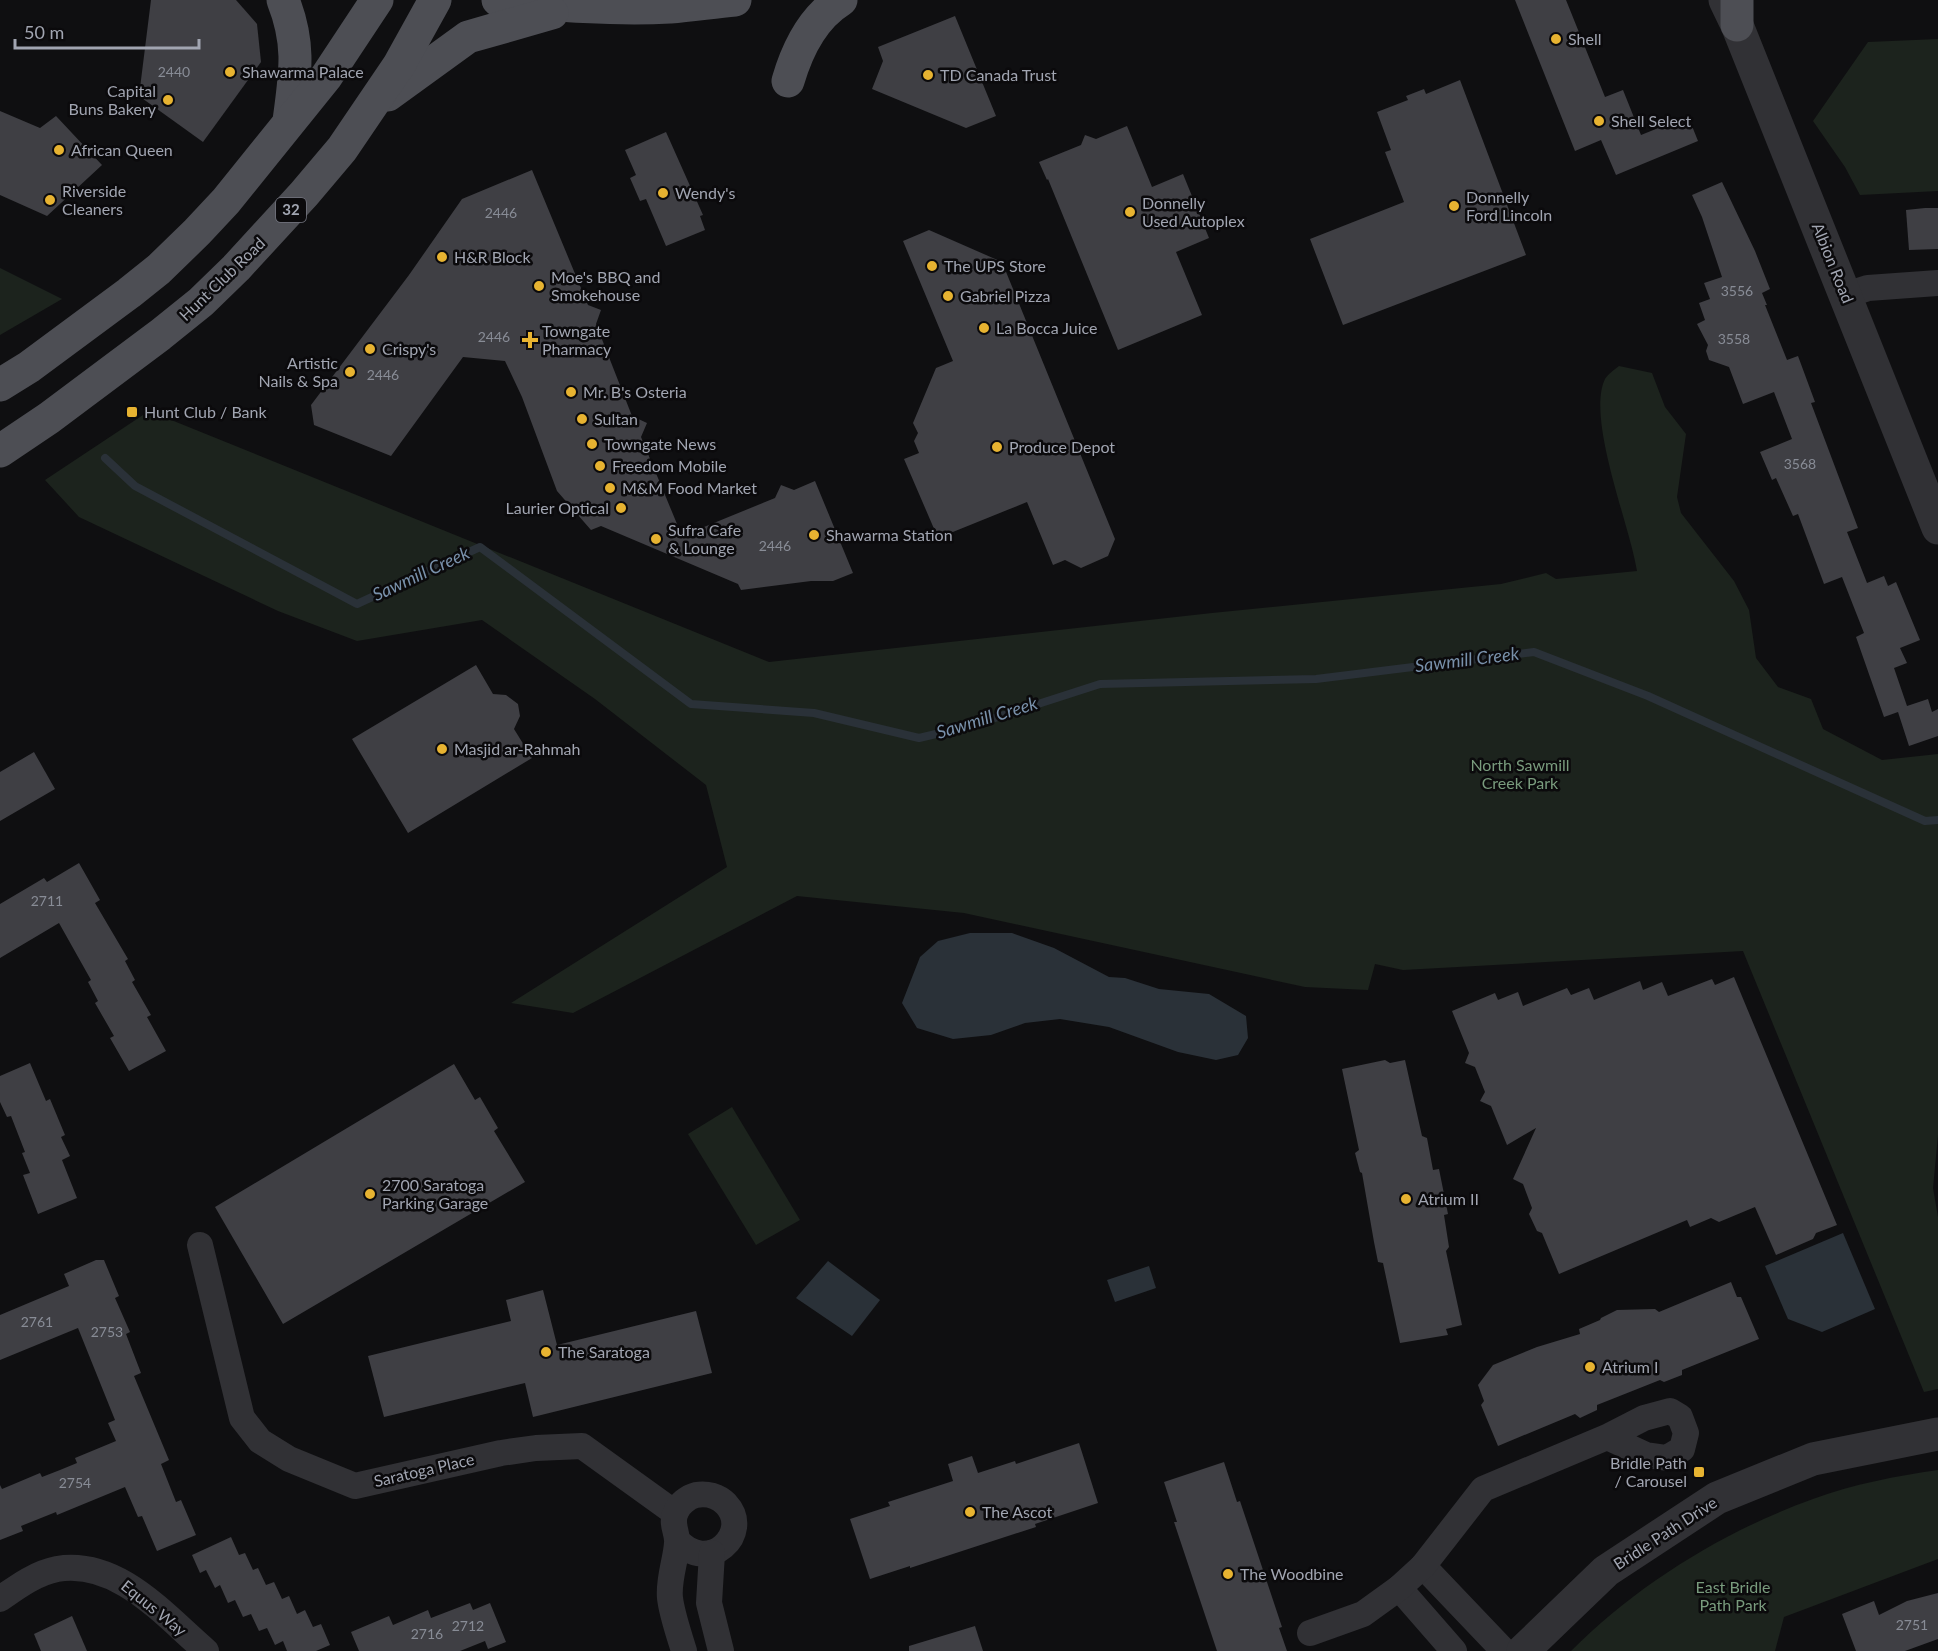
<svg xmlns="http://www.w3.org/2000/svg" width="1938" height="1651" viewBox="0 0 1938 1651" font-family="Lato,sans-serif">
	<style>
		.green { fill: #1c231d }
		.water { fill: #2a3138 }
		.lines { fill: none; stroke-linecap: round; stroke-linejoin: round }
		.stream { stroke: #2a3138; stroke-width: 8 }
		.building { fill: #3f3f44 }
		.minor { stroke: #313135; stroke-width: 26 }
		.tertiary { stroke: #313135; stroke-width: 33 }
		.primary { stroke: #4d4e54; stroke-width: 33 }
		.poi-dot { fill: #e7b331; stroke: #0b0a0c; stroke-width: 2 }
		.labels { text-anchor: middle; stroke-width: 5; stroke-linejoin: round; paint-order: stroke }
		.number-label { font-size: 14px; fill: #888c96 }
		.shield { fill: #0b0a0c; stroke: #747680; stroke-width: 1.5 }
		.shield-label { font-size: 15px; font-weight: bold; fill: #a1a5b1 }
		.poi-label { font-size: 16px; fill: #a1a5b1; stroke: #0b0a0c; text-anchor: start }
		.street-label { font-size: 16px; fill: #a1a5b1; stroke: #0b0a0c }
		.park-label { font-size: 16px; fill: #799b7d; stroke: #0b0a0c }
		.water-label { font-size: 18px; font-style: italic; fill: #7991ab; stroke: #0b0a0c }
	</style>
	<rect width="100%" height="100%" fill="#0f0f11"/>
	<g class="green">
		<path d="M1938 39V191L1860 195 1845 167 1813 121 1868 42Z"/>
		<path d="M0 268 62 299 0 335Z"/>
		<path d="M1619 366 1652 373 1665 407 1686 434 1677 497 1681 513 1734 581 1749 610 1756 658 1778 687 1811 699 1823 729 1882 760 1938 754V1135L1933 1188 1938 1217V1389L1924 1392 1743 951 1403 970 1375 964 1368 990 1305 987 964 913 797 896 573 1013 511 1003 727 867 706 785 595 699 482 620 357 641 278 611 79 517 45 480 149 411 769 662 1212 613 1501 584 1546 573 1556 579 1637 571C1630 526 1586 418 1605 379 1608 374 1614 370 1619 366Z"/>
		<path d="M732 1107 800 1220 756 1245 688 1134Z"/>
		<path d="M1938 1470V1559L1784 1617 1775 1651H1571C1638 1584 1724 1531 1813 1499 1853 1484 1897 1476 1938 1470Z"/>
	</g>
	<g class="water">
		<path d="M970 933H1012L1054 948 1109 977 1125 978 1159 989 1209 994 1246 1016 1248 1038 1238 1055 1216 1060 1178 1052 1109 1027 1060 1019 1025 1023 991 1035 953 1039 917 1028 902 1003 920 957 938 941Z"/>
		<path d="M1843 1233 1875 1309 1822 1332 1788 1319 1765 1266Z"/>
		<path d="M828 1261 880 1300 852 1336 796 1298Z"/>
		<path d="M1149 1266 1156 1288 1115 1302 1107 1280Z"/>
	</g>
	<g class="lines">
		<path class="stream" d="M105 458 135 486 357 604 480 547 691 704 814 713 919 738 970 726 1100 684 1316 679 1534 652 1648 696 1925 821 1938 820"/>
	</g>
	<g class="building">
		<path d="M151 0H236L257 24 261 62 203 142 139 96Z"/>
		<path d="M1515 0H1566L1605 97 1623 90 1641 135 1688 116 1698 141 1616 175 1601 140 1575 151Z"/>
		<path d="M955 16 996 116 966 128 872 89 883 61 878 47Z"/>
		<path d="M1460 80 1526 255 1343 325 1310 239 1404 202 1385 152 1391 150 1377 112 1408 100 1406 96 1424 89 1426 94Z"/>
		<path d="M0 111 40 128 56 116 102 165 47 216 0 195Z"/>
		<path d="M1127 126 1152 187 1183 174 1209 238 1176 252 1202 315 1118 350 1048 179 1047 180 1039 162 1081 145 1085 135 1096 139Z"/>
		<path d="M666 132 703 215 700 216 705 230 666 246 646 199 640 201 630 178 636 175 625 150Z"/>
		<path d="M532 170 588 305 601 310 596 324 632 416 647 423 641 437 682 536 775 498 781 485 794 490 815 481 853 573 833 581H811L741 590 738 584 601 526 591 530 557 491 522 397 505 361 463 357 391 456 314 425 311 405 409 275 462 199Z"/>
		<path d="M1722 182 1755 251 1770 289 1762 293 1767 305H1765L1787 360 1798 356 1815 402 1811 403 1858 528 1847 532 1867 583 1884 576 1888 586 1896 582 1920 640 1900 648 1907 663 1894 668 1907 706 1928 699 1932 712 1938 709V736L1909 746 1898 712 1884 717 1856 637 1864 633 1842 577 1824 584 1798 514 1793 516 1776 478 1772 480 1760 452 1792 439 1774 392 1743 404 1729 367 1709 360 1706 351 1708 345 1697 324 1705 320 1699 303 1710 299 1704 283 1722 277 1702 217 1692 195Z"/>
		<path d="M1925 208H1938V249L1909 250 1906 210Z"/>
		<path d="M929 230 1002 262 1115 539 1108 556 1081 568 1065 560 1053 565 1027 502 938 538 904 459 919 453 914 441 918 433 913 423 936 368 953 361 903 241Z"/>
		<path d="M476 665 493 694 506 695 518 704 520 716 514 729 532 758 408 833 352 739Z"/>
		<path d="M34 752 55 789 0 821V772Z"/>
		<path d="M79 863 100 900 95 903 128 959 125 961 135 980 132 982 151 1015 147 1017 166 1051 129 1071 110 1038 114 1036 95 1003 98 1001 88 982 91 980 59 923 0 958V904L44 878 47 882Z"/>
		<path d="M1734 977 1837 1225 1816 1233 1813 1239 1776 1255 1755 1207 1719 1222 1711 1218 1690 1227 1687 1220 1559 1274 1542 1233 1537 1231 1529 1214 1532 1208 1523 1184 1513 1179 1536 1128 1507 1145 1491 1106 1480 1101 1485 1092 1475 1067 1465 1063 1469 1053 1452 1011 1495 993 1498 1000 1518 992 1523 1006 1567 988 1571 995 1589 988 1594 1000 1640 981 1643 990 1662 982 1668 996 1712 979 1715 985Z"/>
		<path d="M1385 1060 1390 1063 1405 1060 1422 1136 1427 1138 1433 1170 1439 1169 1448 1214 1444 1215 1449 1247 1446 1251 1462 1325 1446 1329 1448 1335 1400 1343 1383 1263 1378 1262 1374 1242 1362 1173 1360 1172 1355 1153 1359 1150 1342 1069Z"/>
		<path d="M30 1063 46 1101 50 1099 65 1135 61 1137 70 1156 62 1160 77 1198 38 1214 23 1175 30 1173 22 1153 25 1152 11 1116 7 1117 0 1102V1076Z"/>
		<path d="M454 1064 475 1100 480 1097 498 1128 494 1131 525 1182 283 1324 215 1207Z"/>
		<path d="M96 1260H104L119 1296 115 1298 130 1332 126 1334 141 1373 134 1376 169 1460 161 1464 176 1502 181 1500 196 1535 157 1551 142 1516 138 1517 125 1487 57 1515 56 1512 21 1526 23 1531 0 1540V1485L2 1489 40 1473 42 1477 60 1470 77 1463 75 1458 116 1441 108 1423 115 1420 78 1328 0 1360V1315L69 1286 64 1274Z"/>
		<path d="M1731 1282 1737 1297H1741L1759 1339 1682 1370V1375L1664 1382 1660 1380 1597 1405V1410L1580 1418 1575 1414 1498 1446 1481 1405 1484 1401 1478 1385 1493 1365 1537 1347 1580 1334 1579 1329 1600 1320 1601 1318 1617 1310 1655 1309 1659 1312Z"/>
		<path d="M543 1290 557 1345 696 1311 712 1373 533 1417 525 1383 384 1417 368 1356 511 1321 506 1300Z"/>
		<path d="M1079 1443 1098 1503 1035 1524 1036 1527 910 1568V1566L870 1579 850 1519 890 1506 888 1502 953 1481 948 1464 972 1456 978 1473 1015 1461 1016 1464Z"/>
		<path d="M1224 1462 1237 1502 1240 1501 1282 1627 1279 1628 1287 1651H1217L1174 1522H1177L1164 1482Z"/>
		<path d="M231 1537 239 1555 245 1553 253 1570 258 1568 266 1585 274 1582 282 1599 289 1596 297 1614 305 1610 313 1627 321 1624 330 1645 316 1651H287L283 1641 275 1645 267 1628 259 1631 251 1614 243 1617 235 1600 228 1603 220 1585 215 1588 206 1570 200 1573 192 1555Z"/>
		<path d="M1938 1593V1639L1905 1651H1856L1842 1614 1874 1601 1879 1615 1907 1601Z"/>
		<path d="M470 1603 473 1610 490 1603 506 1642 488 1649 485 1641 460 1651H359L351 1632 389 1616 393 1625 428 1610 431 1618Z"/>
		<path d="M72 1616 87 1651H41L34 1634Z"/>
		<path d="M975 1626 983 1651H909V1646Z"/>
	</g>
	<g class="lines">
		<g class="minor">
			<path d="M1846 295 1868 288 1938 283"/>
			<path d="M200 1245 242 1418 260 1441 289 1459 355 1486 501 1453 536 1448 582 1446 675 1513"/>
			<path d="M677 1540C708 1576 753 1533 726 1504 718 1496 707 1493 696 1495 688 1497 679 1504 676 1512 670 1524 678 1532 677 1543 676 1560 668 1580 670 1598 672 1615 679 1634 684 1651"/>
			<path d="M712 1553 709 1603 721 1651"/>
			<path d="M1423 1566 1504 1651"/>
			<path d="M1399 1588 1454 1651"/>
			<path d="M0 1599C17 1587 36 1573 57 1569 118 1559 164 1615 206 1651"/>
			<path d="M1310 1633 1363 1614 1399 1588 1423 1566 1483 1489 1607 1437 1644 1418 1670 1411 1680 1417 1686 1433 1682 1449 1667 1458 1646 1455 1607 1437"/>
		</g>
		<g class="tertiary">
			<path d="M1725 0 1737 25 1938 528"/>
			<path d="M1523 1651 1606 1571 1717 1498 1813 1459 1938 1434"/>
		</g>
		<g class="primary">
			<path d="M283 0C301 45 295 75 289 121"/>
			<path d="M498 0C555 5 613 10 670 7 692 5 714 2 735 0"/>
			<path d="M1737 25V0"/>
			<path d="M788 81C797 50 812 18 841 0"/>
			<path d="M388 95 468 37 552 13"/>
			<path d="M0 385 29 367 129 293 159 269 197 232 226 201 326 77 377 0"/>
			<path d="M0 451 49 418 160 335 201 302 236 268 304 194 342 149 399 65 435 0"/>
		</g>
	</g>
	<g class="poi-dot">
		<circle cx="1556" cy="39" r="6"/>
		<circle cx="230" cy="72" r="6"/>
		<circle cx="928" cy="75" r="6"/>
		<circle cx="168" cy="100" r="6"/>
		<circle cx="1599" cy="121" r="6"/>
		<circle cx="59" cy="150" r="6"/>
		<circle cx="663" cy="193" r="6"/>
		<circle cx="50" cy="200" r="6"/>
		<circle cx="1454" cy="206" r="6"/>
		<circle cx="1130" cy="212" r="6"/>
		<circle cx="442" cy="257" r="6"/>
		<circle cx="932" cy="266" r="6"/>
		<circle cx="539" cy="286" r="6"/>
		<circle cx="948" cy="296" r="6"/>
		<circle cx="984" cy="328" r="6"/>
		<path d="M527 331h6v6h6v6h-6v6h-6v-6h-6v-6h6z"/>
		<circle cx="370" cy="349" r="6"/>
		<circle cx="350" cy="372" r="6"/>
		<circle cx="571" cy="392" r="6"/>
		<rect x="126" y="406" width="12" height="12" rx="3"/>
		<circle cx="582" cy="419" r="6"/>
		<circle cx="592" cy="444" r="6"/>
		<circle cx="997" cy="447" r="6"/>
		<circle cx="600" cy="466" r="6"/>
		<circle cx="610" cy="488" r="6"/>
		<circle cx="621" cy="508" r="6"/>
		<circle cx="814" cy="535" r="6"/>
		<circle cx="656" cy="539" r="6"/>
		<circle cx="442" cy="749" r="6"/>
		<circle cx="370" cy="1194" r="6"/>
		<circle cx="1406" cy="1199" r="6"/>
		<circle cx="546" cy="1352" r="6"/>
		<circle cx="1590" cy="1367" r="6"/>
		<rect x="1693" y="1466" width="12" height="12" rx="3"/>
		<circle cx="970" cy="1512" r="6"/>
		<circle cx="1228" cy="1574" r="6"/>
	</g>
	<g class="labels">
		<g class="number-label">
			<text x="174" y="77">2440</text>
			<text x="501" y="218">2446</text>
			<text x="1737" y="296">3556</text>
			<text x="494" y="342">2446</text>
			<text x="1734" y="344">3558</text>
			<text x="383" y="380">2446</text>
			<text x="1800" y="469">3568</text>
			<text x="775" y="551">2446</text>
			<text x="47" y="906">2711</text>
			<text x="37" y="1327">2761</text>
			<text x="107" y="1337">2753</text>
			<text x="75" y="1488">2754</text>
			<text x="1912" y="1630">2751</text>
			<text x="468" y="1631">2712</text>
			<text x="427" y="1639">2716</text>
		</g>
		<rect class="shield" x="276" y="198" width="30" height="24" rx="4.5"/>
		<g class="shield-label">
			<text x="291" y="215">32</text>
		</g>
		<g class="poi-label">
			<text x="1568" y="45">Shell</text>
			<text x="242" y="78">Shawarma Palace</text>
			<text x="940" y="81">TD Canada Trust</text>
			<text x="156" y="97" text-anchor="end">Capital<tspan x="156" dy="18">Buns Bakery</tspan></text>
			<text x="1611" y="127">Shell Select</text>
			<text x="71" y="156">African Queen</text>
			<text x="62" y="197">Riverside<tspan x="62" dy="18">Cleaners</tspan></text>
			<text x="675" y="199">Wendy's</text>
			<text x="1466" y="203">Donnelly<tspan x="1466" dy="18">Ford Lincoln</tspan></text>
			<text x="1142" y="209">Donnelly<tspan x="1142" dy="18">Used Autoplex</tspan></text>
			<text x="454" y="263">H&amp;R Block</text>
			<text x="944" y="272">The UPS Store</text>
			<text x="551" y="283">Moe's BBQ and<tspan x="551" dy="18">Smokehouse</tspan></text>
			<text x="960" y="302">Gabriel Pizza</text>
			<text x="996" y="334">La Bocca Juice</text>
			<text x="542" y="337">Towngate<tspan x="542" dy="18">Pharmacy</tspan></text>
			<text x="382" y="355">Crispy's</text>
			<text x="338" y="369" text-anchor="end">Artistic<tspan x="338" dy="18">Nails &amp; Spa</tspan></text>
			<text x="583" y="398">Mr. B's Osteria</text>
			<text x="144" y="418">Hunt Club / Bank</text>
			<text x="594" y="425">Sultan</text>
			<text x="604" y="450">Towngate News</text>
			<text x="1009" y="453">Produce Depot</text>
			<text x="612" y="472">Freedom Mobile</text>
			<text x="622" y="494">M&amp;M Food Market</text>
			<text x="609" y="514" text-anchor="end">Laurier Optical</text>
			<text x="668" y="536">Sufra Cafe<tspan x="668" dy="18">&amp; Lounge</tspan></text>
			<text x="826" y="541">Shawarma Station</text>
			<text x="454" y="755">Masjid ar-Rahmah</text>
			<text x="382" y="1191">2700 Saratoga<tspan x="382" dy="18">Parking Garage</tspan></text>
			<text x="1418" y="1205">Atrium II</text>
			<text x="558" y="1358">The Saratoga</text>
			<text x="1602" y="1373">Atrium I</text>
			<text x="1687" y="1469" text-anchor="end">Bridle Path<tspan x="1687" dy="18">/ Carousel</tspan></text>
			<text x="982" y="1518">The Ascot</text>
			<text x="1240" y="1580">The Woodbine</text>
		</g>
		<g class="street-label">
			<text transform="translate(1833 263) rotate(68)" y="6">Albion Road</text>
			<text transform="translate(222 279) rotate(-44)" y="6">Hunt Club Road</text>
			<text transform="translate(424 1470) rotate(-13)" y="6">Saratoga Place</text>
			<text transform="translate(1665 1533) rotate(-33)" y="6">Bridle Path Drive</text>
			<text transform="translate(154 1608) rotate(39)" y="6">Equus Way</text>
		</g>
		<g class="park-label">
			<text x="1520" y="771">North Sawmill<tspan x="1520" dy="18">Creek Park</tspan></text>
			<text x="1733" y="1593">East Bridle<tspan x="1733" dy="18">Path Park</tspan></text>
		</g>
		<g class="water-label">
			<text transform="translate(421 574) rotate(-25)" y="6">Sawmill Creek</text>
			<text transform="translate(1467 660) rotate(-7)" y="6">Sawmill Creek</text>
			<text transform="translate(987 718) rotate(-17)" y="6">Sawmill Creek</text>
		</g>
	</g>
	<path d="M15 39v9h184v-9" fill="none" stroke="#a1a5b1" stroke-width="3"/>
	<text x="24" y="39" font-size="18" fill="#a1a5b1" stroke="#0b0a0c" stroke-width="4.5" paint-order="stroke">50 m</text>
</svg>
